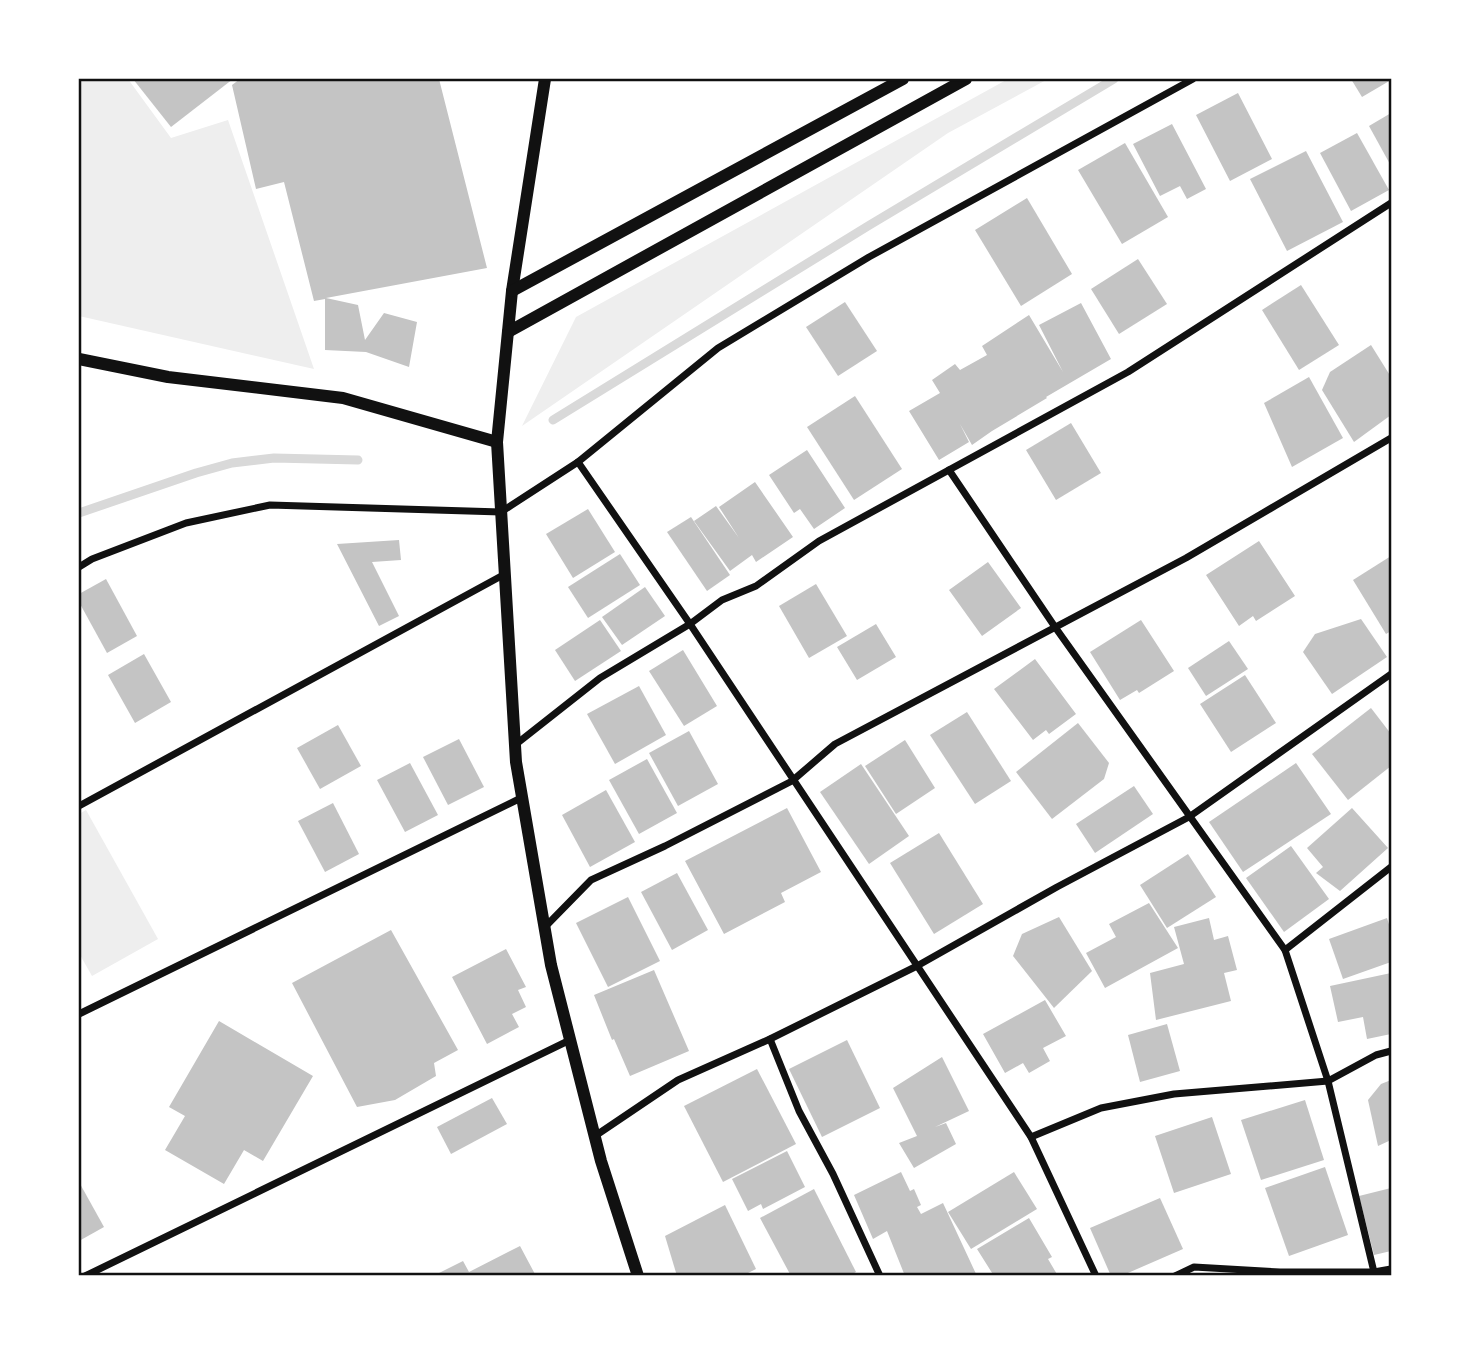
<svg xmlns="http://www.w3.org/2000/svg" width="1470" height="1355" font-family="'PT Sans',sans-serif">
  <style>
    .green { fill: #eee }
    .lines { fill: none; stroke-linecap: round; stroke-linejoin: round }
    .stream { stroke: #d9d9d9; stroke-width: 9 }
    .building { fill: #c4c4c4 }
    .minor { stroke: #111; stroke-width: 7 }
    .tertiary { stroke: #111; stroke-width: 12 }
    .neatline { fill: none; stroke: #111; stroke-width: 2.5 }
  </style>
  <rect width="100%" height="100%" fill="#fff"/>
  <g class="green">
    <polygon points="79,79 128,79 171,138 228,120 314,369 79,316"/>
    <polygon points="1008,79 1048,79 948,133 522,426 576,317"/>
    <polygon points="86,810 158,939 92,976 79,953 79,814"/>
  </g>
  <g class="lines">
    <g class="stream">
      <polyline points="553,420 868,226 1114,79"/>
      <polyline points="79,513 196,473 232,463 274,458 358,460"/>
    </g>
  </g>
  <g class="building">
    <polygon points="133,79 233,79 171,127"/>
    <polygon points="240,79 439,79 487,268 326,298 358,305 365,340 384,313 417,322 409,367 366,352 325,350 325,299 314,301 284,182 256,189 232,85"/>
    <polygon points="1351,79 1391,79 1391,80 1362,97"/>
    <polygon points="1238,93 1272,159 1230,181 1196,115"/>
    <polygon points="1391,113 1391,166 1369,126"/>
    <polygon points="1172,124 1206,189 1187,199 1180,186 1160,196 1133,144"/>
    <polygon points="1357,133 1389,190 1351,211 1320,153"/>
    <polygon points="1125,143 1168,217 1122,244 1078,170"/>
    <polygon points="1306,151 1343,222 1287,251 1250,179"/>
    <polygon points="1027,198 1072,274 1021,306 975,230"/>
    <polygon points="1138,259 1167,304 1119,334 1091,289"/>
    <polygon points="1301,285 1339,345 1299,370 1262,310"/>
    <polygon points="845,302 877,351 838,376 806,327"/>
    <polygon points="1081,303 1111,359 1046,397 1047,398 992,431 972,445 960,424 969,442 939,460 909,411 940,393 932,380 955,364 960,370 987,355 982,346 1029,315 1063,372 1039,325"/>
    <polygon points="1371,345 1391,377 1391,415 1354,442 1322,390 1330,372"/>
    <polygon points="1309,377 1343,438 1292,467 1264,403"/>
    <polygon points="855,396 902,469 854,500 807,427"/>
    <polygon points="1071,423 1101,473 1056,500 1026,450"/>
    <polygon points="807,450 845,508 814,529 800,509 794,513 769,475"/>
    <polygon points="755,482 793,537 756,562 752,555 730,571 694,521 716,506 739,538 719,507"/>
    <polygon points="588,509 615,552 573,578 546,534"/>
    <polygon points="691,517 730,575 707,591 667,532"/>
    <polygon points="399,540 401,560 372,562 399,616 379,626 337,544"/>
    <polygon points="1259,541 1295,596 1256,621 1253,616 1239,626 1206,575"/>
    <polygon points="620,554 640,585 588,618 568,587"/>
    <polygon points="1391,556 1391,631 1386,634 1353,580"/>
    <polygon points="988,562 1021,608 982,636 949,590"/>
    <polygon points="106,579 137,636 107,653 79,602 79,594"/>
    <polygon points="816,584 847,636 809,658 779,606"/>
    <polygon points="645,587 665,616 622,645 602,617"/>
    <polygon points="1361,619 1387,657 1332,694 1303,652 1315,634"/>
    <polygon points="600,620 621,651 575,681 555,650"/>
    <polygon points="1141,620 1174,671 1139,693 1137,690 1120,700 1090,652"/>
    <polygon points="876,624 896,657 857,680 837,647"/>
    <polygon points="1229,641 1248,669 1206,696 1188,668"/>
    <polygon points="683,650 717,706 684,726 649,671"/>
    <polygon points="144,654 171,702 135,723 108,675"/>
    <polygon points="1035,659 1076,714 1049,734 1046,730 1033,740 994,689"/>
    <polygon points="1245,675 1276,723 1231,752 1200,704"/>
    <polygon points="639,686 666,735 615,764 587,714"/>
    <polygon points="1371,708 1391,734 1391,766 1348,800 1312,754"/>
    <polygon points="967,712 1011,781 975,804 930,735"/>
    <polygon points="1078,723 1109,763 1104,779 1052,819 1016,772"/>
    <polygon points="338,725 361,766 320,789 297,748"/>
    <polygon points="689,731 718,784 678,806 649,753"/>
    <polygon points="459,739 484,787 448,805 423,757"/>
    <polygon points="905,740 935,788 896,814 865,766"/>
    <polygon points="647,759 677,813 639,834 609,780"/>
    <polygon points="410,763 438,815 405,832 377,780"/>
    <polygon points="1296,763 1331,814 1243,872 1209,822"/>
    <polygon points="861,764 909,836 869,864 820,792"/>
    <polygon points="1134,786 1153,814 1095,853 1076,824"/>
    <polygon points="606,790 635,842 590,867 562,815"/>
    <polygon points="333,803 359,854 325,872 298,821"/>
    <polygon points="787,808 821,872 781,893 785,902 724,934 685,861"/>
    <polygon points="1352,808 1388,848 1340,891 1316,873 1323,867 1307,848"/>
    <polygon points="939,833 983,904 934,934 890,863"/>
    <polygon points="1291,846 1329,899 1284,932 1246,878"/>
    <polygon points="1188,854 1216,897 1167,928 1140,885"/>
    <polygon points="677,873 708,930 672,950 641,892"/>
    <polygon points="628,897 660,961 608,987 576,923"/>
    <polygon points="1149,903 1178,948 1105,988 1086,953 1116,937 1109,924"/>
    <polygon points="1059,917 1092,971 1054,1008 1013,956 1022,934"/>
    <polygon points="1209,918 1214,940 1228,936 1237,970 1224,973 1231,1001 1156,1020 1150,973 1184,964 1174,927"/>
    <polygon points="1387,918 1391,931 1391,962 1343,979 1329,939"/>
    <polygon points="391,930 458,1050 434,1063 436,1076 395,1100 357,1107 292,983"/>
    <polygon points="506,949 526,987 518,990 526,1007 512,1014 519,1027 487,1044 452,977"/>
    <polygon points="654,970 689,1051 630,1076 614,1039 612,1040 594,995"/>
    <polygon points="1391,973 1391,1034 1367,1039 1363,1017 1338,1022 1330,986"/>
    <polygon points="1045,1000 1066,1036 1043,1048 1050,1061 1029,1073 1023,1063 1005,1073 983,1034"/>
    <polygon points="219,1021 313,1076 263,1161 244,1150 224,1184 165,1150 185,1116 169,1107"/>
    <polygon points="1167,1024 1180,1071 1140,1082 1128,1035"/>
    <polygon points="847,1040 880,1108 822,1137 789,1069"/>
    <polygon points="942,1057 969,1111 935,1127 946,1123 956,1144 914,1168 899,1143 917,1136 893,1088"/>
    <polygon points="757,1069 796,1144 723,1182 684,1106"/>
    <polygon points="1391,1080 1391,1140 1378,1146 1368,1100 1381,1084"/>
    <polygon points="492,1098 507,1124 451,1154 437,1127"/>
    <polygon points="1305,1100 1324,1160 1261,1180 1241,1120"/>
    <polygon points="1212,1117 1231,1174 1174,1193 1155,1136"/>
    <polygon points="787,1151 805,1187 763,1209 761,1204 748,1211 732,1179"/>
    <polygon points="1325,1167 1348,1235 1289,1256 1265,1188"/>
    <polygon points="901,1172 910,1191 914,1189 921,1205 917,1207 921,1214 943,1203 977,1276 905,1276 887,1231 873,1239 854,1195"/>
    <polygon points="1014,1172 1037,1209 971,1249 948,1212"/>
    <polygon points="79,1182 104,1227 79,1241"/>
    <polygon points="1391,1188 1391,1251 1374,1255 1359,1196"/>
    <polygon points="814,1189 856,1272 849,1276 791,1276 760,1218"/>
    <polygon points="1160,1198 1183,1249 1121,1276 1111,1276 1090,1228"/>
    <polygon points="725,1205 756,1269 742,1276 677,1276 665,1236"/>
    <polygon points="1029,1218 1052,1257 1048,1259 1058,1276 994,1276 977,1249"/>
    <polygon points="520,1246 536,1276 433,1276 463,1261 469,1272"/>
  </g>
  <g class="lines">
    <g class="minor">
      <polyline points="578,462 690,624 1031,1137 1096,1276"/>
      <polyline points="949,470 1055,627 1285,950 1328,1081 1374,1272 1381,1276"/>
      <polyline points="79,567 92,559 186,523 270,505 501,512 578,462 718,348 869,257 1193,79"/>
      <polyline points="515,745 600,678 690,624 722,600 756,586 819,541 1128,372 1391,203"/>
      <polyline points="79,806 505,574"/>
      <polyline points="545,927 591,880 665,846 792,781 835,744 1186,558 1391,438"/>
      <polyline points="1285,950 1391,867"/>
      <polyline points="79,1014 523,797"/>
      <polyline points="770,1039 799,1111 833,1174 880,1276"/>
      <polyline points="595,1136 678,1080 770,1039 917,966 1057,887 1189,817 1391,674"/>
      <polyline points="1031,1137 1101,1108 1174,1094 1328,1081 1376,1055 1391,1051"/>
      <polyline points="85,1276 570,1040"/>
      <polyline points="1175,1276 1194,1267 1280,1272 1374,1272 1391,1269"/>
    </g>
    <g class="tertiary">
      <polyline points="545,79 512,291 497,442 516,762 551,965 601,1161 638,1276"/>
      <polyline points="512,291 903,79"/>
      <polyline points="508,332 966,79"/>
      <polyline points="79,359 168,377 343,398 497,442"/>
    </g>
  </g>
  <rect width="1470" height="1355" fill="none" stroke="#ffffff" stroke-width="161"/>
  <rect x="80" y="80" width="1310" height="1194" class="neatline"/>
</svg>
